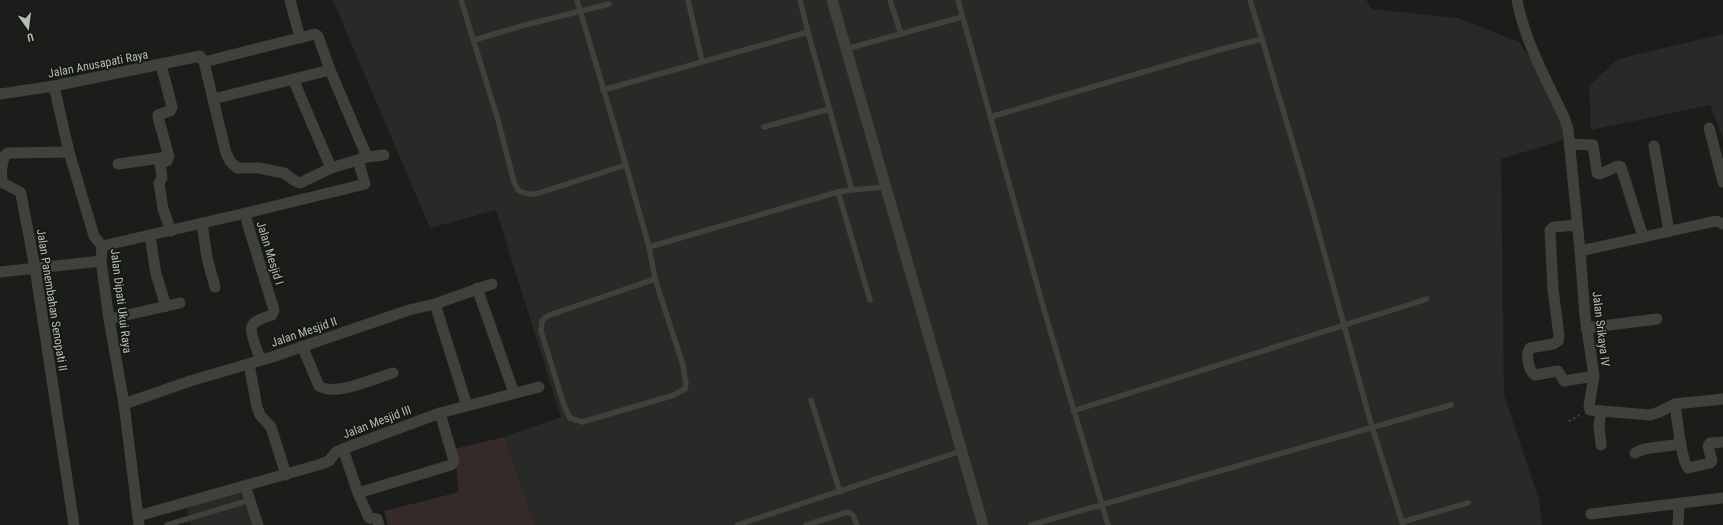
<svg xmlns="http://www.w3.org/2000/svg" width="1723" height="525" font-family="'Roboto Condensed',sans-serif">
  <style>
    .built { fill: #272a26 }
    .green { fill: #35292a }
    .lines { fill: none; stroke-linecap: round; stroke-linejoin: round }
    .path { stroke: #454941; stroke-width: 2; stroke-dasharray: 2 3; stroke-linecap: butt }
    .lane { stroke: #3e423b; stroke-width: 5.5 }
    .street { stroke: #3e423b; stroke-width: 11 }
    .labels { text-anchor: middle; stroke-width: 3.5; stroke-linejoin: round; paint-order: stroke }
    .street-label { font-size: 12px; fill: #b5bdac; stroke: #161815 }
  </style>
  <rect width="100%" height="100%" fill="#1b1d1a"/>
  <g class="built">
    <polygon points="333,0 1366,0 1372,9 1458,18 1519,42 1560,104 1566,139 1501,159 1504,395 1539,500 1542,525 536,525 504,437 561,417 496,210 430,228"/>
    <polygon points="1723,34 1723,138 1710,105 1591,130 1589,86 1618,59"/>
    <polygon points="240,492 252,525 191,525 186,504"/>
  </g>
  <polygon class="green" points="504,437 536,525 388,525 384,511 459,492 454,449"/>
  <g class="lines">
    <polyline class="path" points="1569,421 1580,415"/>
    <g class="lane">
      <polyline points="461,0 498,120 514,182 519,191 528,194 536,194 626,165 577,0"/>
      <polyline points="688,0 702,61"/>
      <polyline points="800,0 808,32"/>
      <polyline points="890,0 901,34"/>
      <polyline points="958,0 1045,313 1108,525"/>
      <polyline points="1250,0 1262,39"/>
      <polyline points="474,40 525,25 609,4"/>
      <polyline points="846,49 962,17"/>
      <polyline points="603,90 808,32 852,190 838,192 649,247"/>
      <polyline points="990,117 1222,49 1262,39 1312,208 1370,420 1403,525"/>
      <polyline points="764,127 829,109"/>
      <polyline points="626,165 649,247 655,279 683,365 686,384 685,389 671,396 582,422 570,418 564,405 541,331 542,321 547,316 655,279"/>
      <polyline points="852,190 885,187"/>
      <polyline points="838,192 870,300"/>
      <polyline points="811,400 840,492"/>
      <polyline points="1073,411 1427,299"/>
      <polyline points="1402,522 1468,503"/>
      <polyline points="167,525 250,500"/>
      <polyline points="737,525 961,451"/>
      <polyline points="806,525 848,512 853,515 857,525"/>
      <polyline points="1031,525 1451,405"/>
    </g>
    <g class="street">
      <polyline points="290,0 300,38"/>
      <polyline points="832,0 983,525"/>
      <path d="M1517 0C1525 42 1546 79 1564 117L1568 129 1580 251 1716 221 1723 224"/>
      <polyline points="204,62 315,34 318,36 330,70 367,157"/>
      <polyline points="161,65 172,107 170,111 158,115 158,117 169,157 167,161 160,163 162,178 159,183 163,209 171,231"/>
      <polyline points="54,86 69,152 94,236 102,246 101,261 109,319 124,404 139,525"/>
      <polyline points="0,94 54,86 200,56 204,62 226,153 230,161 237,168 259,168 284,173 295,181 300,183 331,168 293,79"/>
      <polyline points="213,99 330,70"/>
      <polyline points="1709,128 1723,182"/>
      <polyline points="1570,144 1593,145 1597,173 1600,174 1618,166 1621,167 1643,237"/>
      <polyline points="1654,146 1669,231"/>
      <path d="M69 152 8 153 5 155C2 162 0 176 3 183L20 192 21 194 35 268 74 525"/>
      <polyline points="118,164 168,157"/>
      <polyline points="331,168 367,157 384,155"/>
      <path d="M246 213 247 222 274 310 272 315C266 317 255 320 252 326 249 332 258 353 261 360"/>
      <polyline points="202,223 207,258 215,287"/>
      <path d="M1577 225 1554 227 1550 230 1553 289 1559 336 1558 341 1553 344 1530 348C1525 354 1529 372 1535 375L1558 371 1564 381 1594 376"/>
      <polyline points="150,236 156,274 166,306"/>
      <polyline points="102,246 246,213 365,184 358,160"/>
      <polyline points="1580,251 1585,316 1594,376 1589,406 1590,410 1650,415 1659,412 1675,404 1723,399"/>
      <polyline points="0,272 101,261"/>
      <polyline points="477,288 514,393"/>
      <polyline points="435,304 467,406"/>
      <polyline points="109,319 180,303"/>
      <polyline points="1586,328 1657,319"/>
      <path d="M302 346 319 386C336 397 374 378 393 373"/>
      <polyline points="249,364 257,407 260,415 271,427 286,475"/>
      <polyline points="124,404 190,381 272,357 409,310 435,304 492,284"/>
      <path d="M1675 404C1677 417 1681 460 1688 468L1710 463 1712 461 1708 446 1710 443 1723 442"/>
      <polyline points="1601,411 1599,426 1601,445"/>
      <polyline points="343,449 358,493 451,465 454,461 440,413"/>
      <polyline points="1635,453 1644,449 1681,444"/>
      <polyline points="245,486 258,525"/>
      <polyline points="358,493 369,518 377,519 379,525"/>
      <polyline points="1591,514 1723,498"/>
      <polyline points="138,516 318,465 329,461 336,452 343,449 440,413 539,387"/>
      <polyline points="1678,525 1679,504"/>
    </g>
  </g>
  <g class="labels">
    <g class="street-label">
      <text transform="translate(98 64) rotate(-11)" y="4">Jalan Anusapati Raya</text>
      <text transform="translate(270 253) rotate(73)" y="4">Jalan Mesjid I</text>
      <text transform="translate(52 300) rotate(81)" y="4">Jalan Panembahan Senopati II</text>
      <text transform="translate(121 301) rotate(83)" y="4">Jalan Dipati Ukui Raya</text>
      <text transform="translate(1601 329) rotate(83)" y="4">Jalan Srikaya IV</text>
      <text transform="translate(304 332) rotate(-19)" y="4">Jalan Mesjid II</text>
      <text transform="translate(377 422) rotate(-21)" y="4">Jalan Mesjid III</text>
    </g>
  </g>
  <g transform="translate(28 28) rotate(166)" stroke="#161815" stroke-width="3" paint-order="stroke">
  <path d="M0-3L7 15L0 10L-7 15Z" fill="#b5bdac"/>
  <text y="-6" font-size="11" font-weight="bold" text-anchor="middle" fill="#b5bdac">U</text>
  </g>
</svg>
